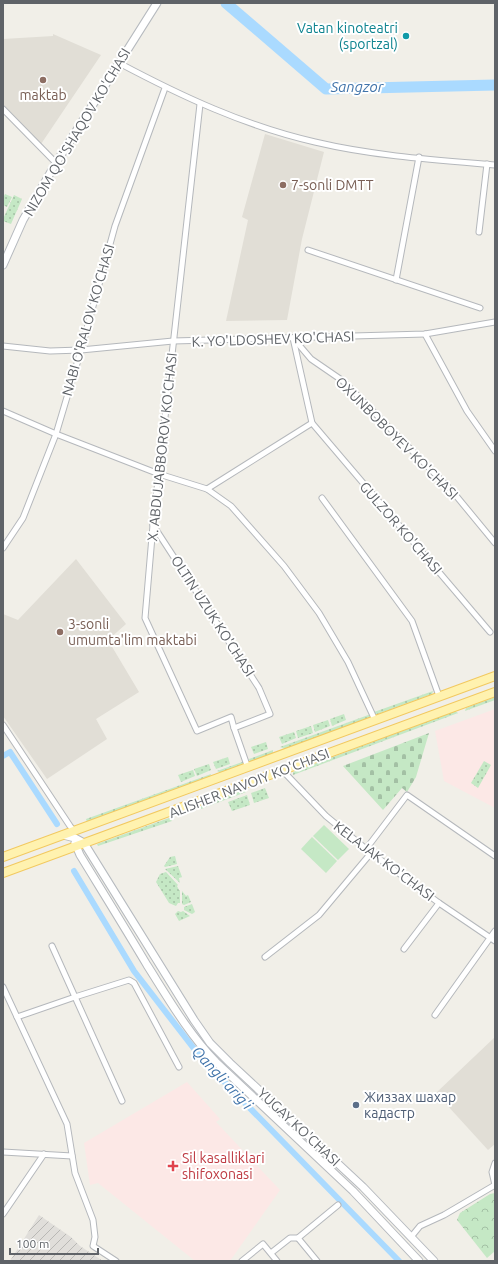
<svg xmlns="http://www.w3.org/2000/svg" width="498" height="1264" font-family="Ubuntu,sans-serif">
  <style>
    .industrial { fill: url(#industrial-furrows) }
    .education { fill: #e1ded6 }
    .medical { fill: #fce8e6 }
    .grass { fill: url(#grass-dots) }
    .cemetery { fill: url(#cemetery-stones) }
    .park { fill: url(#park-crowns) }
    .garden { fill: #c5e8c5 }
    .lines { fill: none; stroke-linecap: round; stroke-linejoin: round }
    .canal { stroke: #aadaff; stroke-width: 6 }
    .river { stroke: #aadaff; stroke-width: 11 }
    .street-casing { stroke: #b5b8bc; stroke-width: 7 }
    .secondary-casing { stroke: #b6babf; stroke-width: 9 }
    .primary-casing { stroke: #f2c960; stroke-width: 10 }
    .street { stroke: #fff; stroke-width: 5 }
    .secondary { stroke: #fff; stroke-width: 7 }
    .primary { stroke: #fff2af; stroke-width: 8 }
    .culture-dot { fill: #0f9aa8; stroke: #fff; stroke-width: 1.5 }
    .education-dot { fill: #8d6e63; stroke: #fff; stroke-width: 1.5 }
    .service-dot { fill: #5c6f8a; stroke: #fff; stroke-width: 1.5 }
    .health-dot { fill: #e0444e; stroke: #fff; stroke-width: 1.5 }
    .labels { text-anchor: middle; stroke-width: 4; stroke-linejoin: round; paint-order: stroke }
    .culture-label { font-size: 14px; fill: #0d838f; stroke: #fff; text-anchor: end }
    .education-label { font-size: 14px; fill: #785e54; stroke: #fff; text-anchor: start }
    .street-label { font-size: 14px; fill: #5f6368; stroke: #fff }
    .service-label { font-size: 14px; fill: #4e5e75; stroke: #fff; text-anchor: start }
    .health-label { font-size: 14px; fill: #be3a42; stroke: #fff; text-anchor: start }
    .water-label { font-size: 15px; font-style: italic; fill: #4174aa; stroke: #fff }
  </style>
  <defs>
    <pattern id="industrial-furrows" width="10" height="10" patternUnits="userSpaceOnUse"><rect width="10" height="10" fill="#e0deda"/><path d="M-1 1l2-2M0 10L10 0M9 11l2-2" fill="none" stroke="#b9b8b5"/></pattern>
    <pattern id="grass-dots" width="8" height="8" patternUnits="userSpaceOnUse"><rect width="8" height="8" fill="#c5e8c5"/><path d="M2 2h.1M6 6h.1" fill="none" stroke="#a3c0a4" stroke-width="1.8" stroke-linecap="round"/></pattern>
    <pattern id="cemetery-stones" width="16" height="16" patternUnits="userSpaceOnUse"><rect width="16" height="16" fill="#c5e8c5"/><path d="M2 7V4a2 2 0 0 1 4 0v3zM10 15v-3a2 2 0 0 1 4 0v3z" fill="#a3c0a4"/></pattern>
    <pattern id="park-crowns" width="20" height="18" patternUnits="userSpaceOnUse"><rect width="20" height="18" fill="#c5e8c5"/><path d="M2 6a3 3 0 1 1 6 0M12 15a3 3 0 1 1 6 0" fill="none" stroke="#a3c0a4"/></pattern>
  </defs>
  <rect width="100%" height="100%" fill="#f1efe8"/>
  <polygon class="industrial" points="39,1215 71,1237 80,1246 103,1261 10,1261"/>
  <g class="education">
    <polygon points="53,34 101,55 41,144 3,106 3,39 53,36"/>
    <polygon points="265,134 324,152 302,239 287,320 226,321 248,220 242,217"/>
    <polygon points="76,559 126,624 108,640 139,692 96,719 107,739 47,779 3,716 3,614 18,620"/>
    <polygon points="495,1037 495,1144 488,1150 436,1093"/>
  </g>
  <g class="medical">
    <polygon points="495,709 495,808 444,781 435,731"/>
    <polygon points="187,1082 220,1119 216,1122 280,1190 230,1261 195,1261 98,1183 90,1185 84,1143"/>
  </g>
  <g class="grass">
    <polygon points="5,194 12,197 7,207 3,205 3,198"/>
    <polygon points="14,195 22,199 11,224 3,221 3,219"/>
    <polygon points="433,691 432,694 375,715 374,712"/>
    <polygon points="495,697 495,700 465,711 466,708"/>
    <polygon points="455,711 458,713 293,775 293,772"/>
    <polygon points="344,714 346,720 332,726 330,719"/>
    <polygon points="371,714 372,717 285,749 280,747"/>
    <polygon points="328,720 330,726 315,732 313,725"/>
    <polygon points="311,726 313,733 298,738 296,731"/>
    <polygon points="294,732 296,738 282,744 279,737"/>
    <polygon points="266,742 268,749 254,754 251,747"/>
    <polygon points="273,750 273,753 250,762 249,759"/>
    <polygon points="228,757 230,764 216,769 213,762"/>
    <polygon points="245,761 244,764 221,773 217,771"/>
    <polygon points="484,761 491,765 478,788 471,783"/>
    <polygon points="209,764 211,770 197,776 194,769"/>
    <polygon points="193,770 195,776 181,782 178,775"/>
    <polygon points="211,774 210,778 87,822 86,819"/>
    <polygon points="265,788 269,798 254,803 251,793"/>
    <polygon points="244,790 246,792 201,809 201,806"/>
    <polygon points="247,795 250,805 232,811 228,802"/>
    <polygon points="169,818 171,818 172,821 98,846 97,844"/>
    <polygon points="175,856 177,864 165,867 164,866 170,857"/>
    <polygon points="178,866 182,877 179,878 180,883 165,869"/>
    <polygon points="166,872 178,885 177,886 179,890 180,890 180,903 178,903 176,906 169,903 156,882 160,874"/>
    <polygon points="182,891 186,896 188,895 191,902 184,905 182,904"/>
    <polygon points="192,904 195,912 192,914 184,910 184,907"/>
    <polygon points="178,911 181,912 183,911 190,916 179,921 175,914"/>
  </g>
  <polygon class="cemetery" points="429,733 416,777 407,792 402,788 383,810 343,766"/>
  <polygon class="park" points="495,1193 495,1251 487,1258 457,1220 460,1213 490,1194"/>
  <g class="garden">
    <polygon points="324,825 349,849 338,860 313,836"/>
    <polygon points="312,837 337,861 326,873 301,849"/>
  </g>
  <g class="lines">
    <g class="canal">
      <polyline points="3,756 10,752 57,824"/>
      <polyline points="74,871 134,971 202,1059 399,1261"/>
    </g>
    <polyline class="river" points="226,3 326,89 495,85"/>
    <g class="street-casing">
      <g id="street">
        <path d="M119 63C181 96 245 126 315 142 374 156 435 160 495 165"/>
        <polyline points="200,104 153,525 145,618 197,731 231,717 234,728"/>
        <polyline points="3,109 56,163"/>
        <polyline points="479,232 487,164"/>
        <polyline points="308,250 480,308"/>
        <polyline points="396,280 419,157"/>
        <polyline points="425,334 467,411 495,451"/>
        <polyline points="293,338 312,423 490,632"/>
        <polyline points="294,339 311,359 343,381 453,492 495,543"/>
        <polyline points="3,346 50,351 81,350 173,341 425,334 495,322"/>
        <polyline points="3,411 56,434 159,474 207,489 231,506 284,566 319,613 348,662 375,720"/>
        <polyline points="207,489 312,423"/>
        <polyline points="322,498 412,621 439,696"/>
        <polyline points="153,525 259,688 270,714 234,728 248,768"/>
        <polyline points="3,548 23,518 56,434 81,350 115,226 165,88"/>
        <polyline points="3,725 70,826 74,831"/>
        <polyline points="282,770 326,816 366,849 439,903 495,941"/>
        <polyline points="366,849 407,795 495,856"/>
        <polyline points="52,946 122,1101"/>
        <polyline points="404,949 439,903"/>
        <polyline points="265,957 319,915 371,853"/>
        <polyline points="3,987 67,1124 75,1173 93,1220 95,1237 93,1246 116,1261"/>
        <polyline points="435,1015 495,931"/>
        <polyline points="17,1017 75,997 129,980 134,983 179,1067"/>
        <polyline points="3,1152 72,1156"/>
        <polyline points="495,1163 492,1172 495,1185"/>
        <polyline points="3,1214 44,1154"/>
        <polyline points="411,1237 420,1226 444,1215 495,1185"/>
        <polyline points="298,1238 317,1261"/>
        <polyline points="271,1253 290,1238 298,1238 338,1205"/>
        <polyline points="242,1261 263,1244 277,1261"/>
      </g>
    </g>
    <g class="secondary-casing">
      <g id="secondary">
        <polyline points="3,265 23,220 56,163 157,3"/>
        <polyline points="63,835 75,838 84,843 194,1020 210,1043 230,1063 363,1187 434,1261"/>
        <path d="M75 843 80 855C102 891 125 928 147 965 168 998 188 1033 216 1062L353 1191 419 1261"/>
      </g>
    </g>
    <g class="primary-casing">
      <g id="primary">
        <polyline points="3,857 495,676"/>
        <polyline points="3,873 495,692"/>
      </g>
    </g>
    <use href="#street" class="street"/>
    <use href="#secondary" class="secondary"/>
    <use href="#primary" class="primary"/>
  </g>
  <circle class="culture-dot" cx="406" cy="36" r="4"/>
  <g class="education-dot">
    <circle cx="43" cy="80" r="4"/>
    <circle cx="283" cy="185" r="4"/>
    <circle cx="60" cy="632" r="4"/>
  </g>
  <circle class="service-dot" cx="356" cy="1105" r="4"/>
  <path class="health-dot" d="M171 1160h4v4h4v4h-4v4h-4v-4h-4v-4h4z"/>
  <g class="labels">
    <g class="culture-label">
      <text x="398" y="33">Vatan kinoteatri<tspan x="398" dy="16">(sportzal)</tspan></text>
    </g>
    <g class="education-label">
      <text x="43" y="100" text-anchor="middle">maktab</text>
      <text x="291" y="190">7-sonli DMTT</text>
      <text x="68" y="629">3-sonli<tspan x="68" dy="16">umumta'lim maktabi</tspan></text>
    </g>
    <g class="street-label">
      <text transform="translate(77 132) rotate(-59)" y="5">NIZOM QO'SHAQOV KO'CHASI</text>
      <text transform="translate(88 320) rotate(-74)" y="5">NABI O'RALOV KO'CHASI</text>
      <text transform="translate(273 339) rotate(-2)" y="5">K. YO'LDOSHEV KO'CHASI</text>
      <text transform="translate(397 438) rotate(45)" y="5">OXUNBOBOYEV KO'CHASI</text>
      <text transform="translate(162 447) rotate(-84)" y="5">X. ABDUJABBOROV KO'CHASI</text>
      <text transform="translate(401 528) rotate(49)" y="5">GULZOR KO'CHASI</text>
      <text transform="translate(213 616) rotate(57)" y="5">OLTIN UZUK KO'CHASI</text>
      <text transform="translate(249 783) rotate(-21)" y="5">ALISHER NAVOIY KO'CHASI</text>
      <text transform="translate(384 861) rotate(37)" y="5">KELAJAK KO'CHASI</text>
      <text transform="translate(299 1127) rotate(43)" y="5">YUGAY KO'CHASI</text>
    </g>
    <g class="service-label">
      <text x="364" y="1102">Жиззах шахар<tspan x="364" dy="16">кадастр</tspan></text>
    </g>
    <g class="health-label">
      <text x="182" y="1163">Sil kasalliklari<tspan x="182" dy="16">shifoxonasi</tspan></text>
    </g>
    <g class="water-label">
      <text x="357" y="92">Sangzor</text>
      <text transform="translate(222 1078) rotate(47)" y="5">Qangli arig'i</text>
    </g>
  </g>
  <rect width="498" height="1264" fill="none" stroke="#5f6368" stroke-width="8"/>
  <path d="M10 1248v6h88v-6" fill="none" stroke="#5f6368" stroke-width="2"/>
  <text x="16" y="1248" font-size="12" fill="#5f6368" stroke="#ffffff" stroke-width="3" paint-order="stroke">100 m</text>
</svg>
